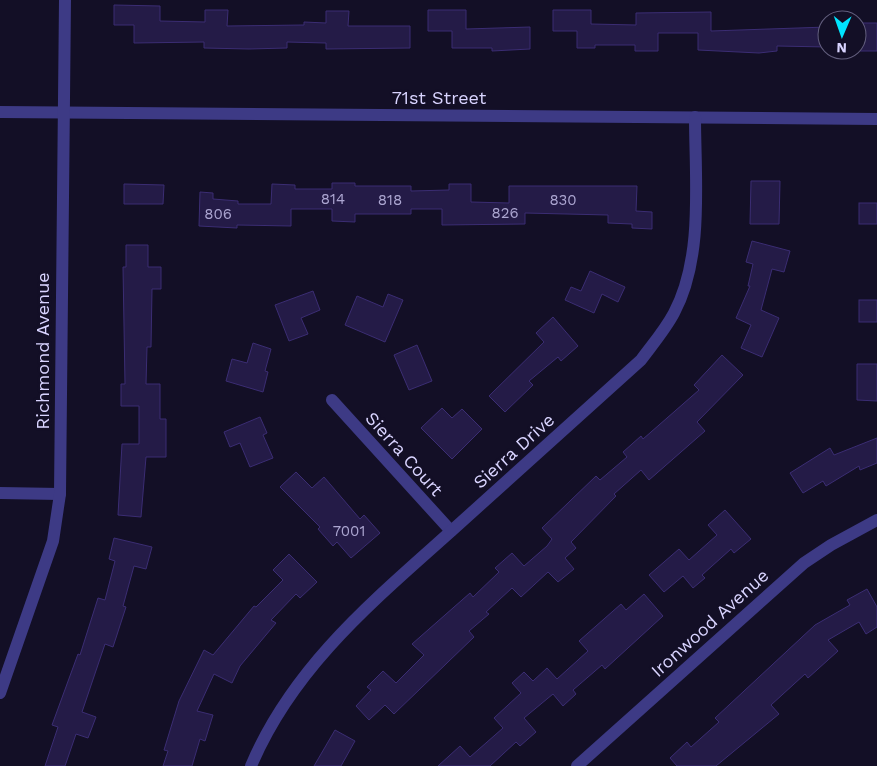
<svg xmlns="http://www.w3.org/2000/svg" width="877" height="766" font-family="'Work Sans',sans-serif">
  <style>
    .building { fill: #241b47; stroke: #3b2d73 }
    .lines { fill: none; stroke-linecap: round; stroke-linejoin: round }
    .minor { stroke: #3d3a85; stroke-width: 12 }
    .labels { text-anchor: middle; stroke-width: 5; stroke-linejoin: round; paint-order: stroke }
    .number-label { font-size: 15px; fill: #aca6d1 }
    .street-label { font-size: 18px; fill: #d9d4ff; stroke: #130f26 }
  </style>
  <rect width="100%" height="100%" fill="#130f26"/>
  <g class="building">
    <polygon points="114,5 160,6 160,21 205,22 205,10 228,10 227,26 304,25 304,22 326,23 326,11 349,11 348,26 410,26 410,48 326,49 326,43 287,42 287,48 249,49 204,48 204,42 134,43 134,25 114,25"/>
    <polygon points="428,10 466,10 466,29 530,27 530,49 492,51 492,48 452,48 452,31 428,31"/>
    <polygon points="553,10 591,10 591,24 636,25 636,13 711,12 711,31 827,27 827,47 777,46 777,51 759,53 698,50 698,33 658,33 658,51 635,51 635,45 595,45 595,48 577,48 577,31 553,31"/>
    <rect x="858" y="23" width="19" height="28"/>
    <polygon points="751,181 780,181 779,224 750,224"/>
    <polygon points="332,183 355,183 355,186 411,186 411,191 449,190 449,184 471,184 471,202 509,203 509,186 637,186 636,211 652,212 652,229 632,228 632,224 608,223 608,215 525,213 525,224 442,225 442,209 411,209 411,214 355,214 355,222 332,221 332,209 291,209 291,226 237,225 237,228 199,226 200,192 213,193 213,199 238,201 238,204 271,204 272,184 295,185 295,189 332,189"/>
    <polygon points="124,184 164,185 163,204 124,204"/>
    <rect x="859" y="203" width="18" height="21"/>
    <polygon points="752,241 790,251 784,272 772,269 761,310 779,318 762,357 741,348 751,325 736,318 750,286 748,286 753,264 746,262"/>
    <polygon points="126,245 148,245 148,267 161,267 161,289 152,289 151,347 147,347 146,384 160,384 160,419 166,419 166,457 146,457 141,517 118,515 122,444 139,444 139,406 121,406 121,384 125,384 123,267 126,267"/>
    <polygon points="590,271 625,287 618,302 602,294 594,313 565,300 571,287 581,291"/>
    <polygon points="313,291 320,310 301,318 308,334 289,341 275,305"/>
    <polygon points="388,294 403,300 385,342 345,325 357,296 383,307"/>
    <rect x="859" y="300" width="18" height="22"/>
    <polygon points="553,317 578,346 561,361 558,357 529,381 533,385 505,412 489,396 544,342 536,333"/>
    <polygon points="253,343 271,349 265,371 268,372 263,392 226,381 232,359 247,363"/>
    <polygon points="417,345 432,381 409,390 394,355"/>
    <polygon points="722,355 743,375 697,422 705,431 649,480 641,470 614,494 616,496 571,542 576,548 565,558 574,569 558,582 548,572 521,597 512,588 486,612 489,614 469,631 474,637 394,714 385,705 369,720 356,706 371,690 367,687 383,671 396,683 424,655 412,644 470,593 473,597 499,572 495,568 512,553 524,566 547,546 552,539 542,528 596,476 600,480 627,457 623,452 641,436 643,439 699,390 694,385"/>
    <polygon points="857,364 877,364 877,401 857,400"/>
    <polygon points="442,408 452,418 462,409 482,429 452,459 421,428"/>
    <polygon points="260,417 267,433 263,435 273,458 250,467 240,443 230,447 224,432"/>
    <polygon points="877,438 877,463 860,470 859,466 826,486 823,481 803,493 790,473 830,448 834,455"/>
    <polygon points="296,472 312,488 324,477 360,519 364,515 380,533 351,558 337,542 333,546 318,529 320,527 280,487"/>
    <polygon points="725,510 751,539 734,553 731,549 702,575 705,578 693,588 683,576 664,592 649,575 679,549 689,560 717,535 708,525"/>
    <polygon points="114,538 152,547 146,569 134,566 123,606 126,607 113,647 105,644 82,712 96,717 88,738 76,734 65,766 45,766 58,727 52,725 78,654 80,655 98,598 105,600 115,561 109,559"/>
    <polygon points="289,554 317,582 300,598 296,594 271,620 276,623 240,666 232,683 214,674 197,711 213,715 205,741 200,739 192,766 163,766 168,751 164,750 179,701 204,650 213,655 254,606 256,607 283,580 273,570"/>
    <polygon points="867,589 877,607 877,627 866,634 859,622 828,640 838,651 808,678 805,674 771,705 779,714 716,766 677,766 670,758 687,742 691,747 719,722 715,718 815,625 850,605 847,600"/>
    <polygon points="644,594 663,616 605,669 602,665 573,690 576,694 563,706 553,694 524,718 536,732 520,746 516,742 490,766 438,766 460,746 470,757 503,728 494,718 521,693 512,683 524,672 533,681 547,668 557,679 588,651 579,641 621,604 626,610"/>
    <polygon points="335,730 355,741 341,766 314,766"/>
  </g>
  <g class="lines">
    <g class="minor">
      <polyline points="0,112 877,119"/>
      <polyline points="332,400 451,531"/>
      <polyline points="0,493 60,494"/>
      <polyline points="0,693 53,541 60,494 65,0"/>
      <path d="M251 766C294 664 378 597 458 525 519 470 580 415 641 360 652 345 665 330 674 313 704 257 695 179 695 117"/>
      <polyline points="577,766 804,563 831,545 877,520"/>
    </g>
  </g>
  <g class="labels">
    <g class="number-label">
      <text x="333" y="204">814</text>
      <text x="390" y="205">818</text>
      <text x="563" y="205">830</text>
      <text x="505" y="218">826</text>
      <text x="218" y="219">806</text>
      <text x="349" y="536">7001</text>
    </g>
    <g class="street-label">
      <text x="439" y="104">71st Street</text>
      <text transform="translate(43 351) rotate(-90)" y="6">Richmond Avenue</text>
      <text transform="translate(514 451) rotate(-42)" y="6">Sierra Drive</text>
      <text transform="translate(404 454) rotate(48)" y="6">Sierra Court</text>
      <text transform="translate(710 623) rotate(-42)" y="6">Ironwood Avenue</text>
    </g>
  </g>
  <g transform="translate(842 35) rotate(182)"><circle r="24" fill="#130f26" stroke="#625e7d"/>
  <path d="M0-4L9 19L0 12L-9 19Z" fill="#00e5ff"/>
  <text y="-8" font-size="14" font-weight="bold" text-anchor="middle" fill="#d9d4ff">N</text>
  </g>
</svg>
